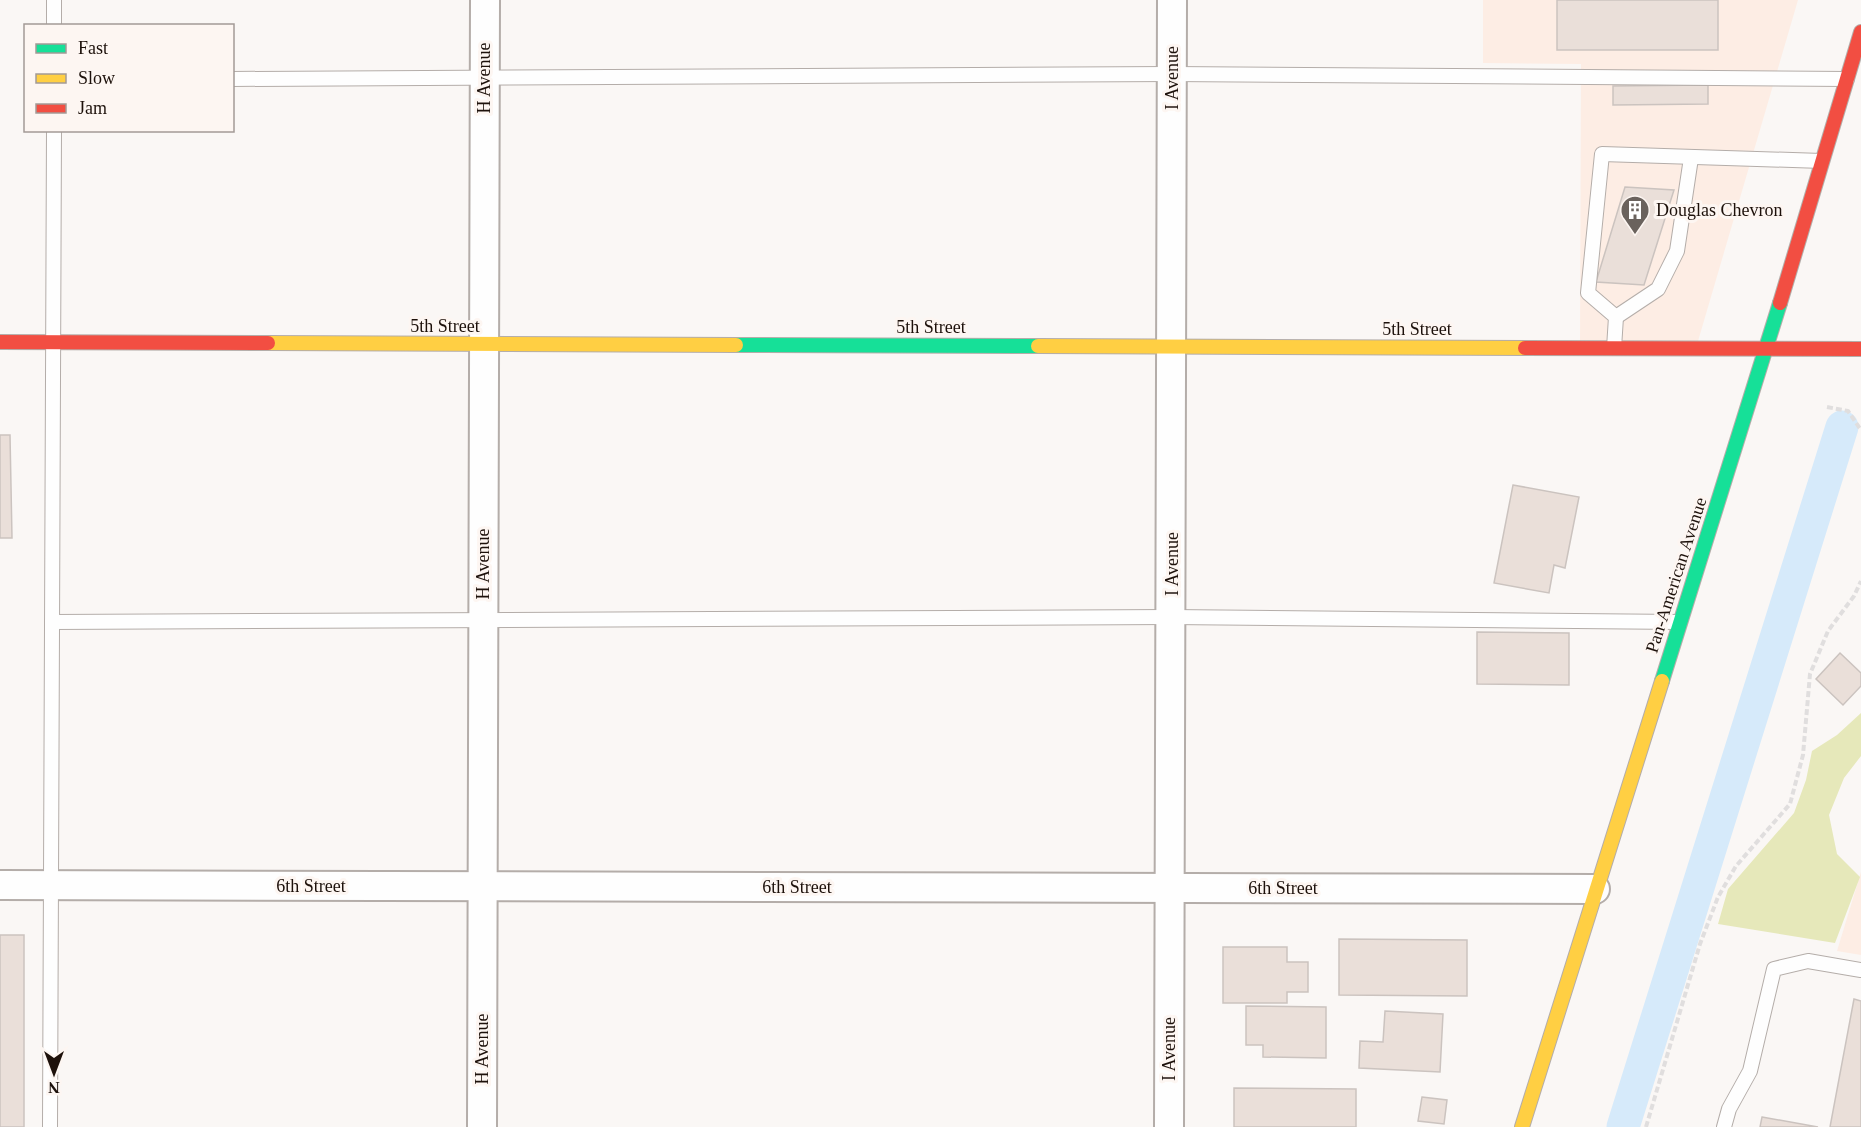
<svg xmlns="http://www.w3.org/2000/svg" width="1861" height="1127" font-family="'Times New Roman',serif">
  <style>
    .built { fill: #fdede4 }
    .green { fill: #e6e8ba }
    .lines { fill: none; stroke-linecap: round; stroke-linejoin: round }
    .canal { stroke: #d6eafa; stroke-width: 33 }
    .building { fill: #eadfd9; stroke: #cbc3bf; stroke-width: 1.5 }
    .lane-casing { stroke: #b4ada9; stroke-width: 16 }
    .street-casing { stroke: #b4ada9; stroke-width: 32 }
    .fast-casing { stroke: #b4ada9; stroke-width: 16 }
    .slow-casing { stroke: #b4ada9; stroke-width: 16 }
    .jam-casing { stroke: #b4ada9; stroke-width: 16 }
    .path { stroke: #e0dede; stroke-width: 4; stroke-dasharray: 6 3; stroke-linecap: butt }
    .lane { stroke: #fefefe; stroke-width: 14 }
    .street { stroke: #fefefe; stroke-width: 28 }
    .fast { stroke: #16e098; stroke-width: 14 }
    .slow { stroke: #ffcf43; stroke-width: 14 }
    .jam { stroke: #f24e42; stroke-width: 14 }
    .labels { text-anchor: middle; stroke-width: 6; stroke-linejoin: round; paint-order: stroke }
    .street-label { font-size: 18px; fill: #1d110b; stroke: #fdf6f2 }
    .poi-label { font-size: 18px; fill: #1d110b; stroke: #fdf6f2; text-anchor: start }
  </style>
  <rect width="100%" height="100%" fill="#faf7f5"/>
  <g class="built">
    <polygon points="1483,0 1798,0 1696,348 1580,348 1581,64 1483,63"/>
    <polygon points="1861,872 1861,955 1837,951"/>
  </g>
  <polygon class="green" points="1861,713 1861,756 1844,778 1829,815 1837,854 1860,877 1835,943 1718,924 1728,889 1794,813 1806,780 1812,751 1837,735"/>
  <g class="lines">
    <polyline class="canal" points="1623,1127 1842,427"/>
  </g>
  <g class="building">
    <rect x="1557" y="0" width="161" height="50"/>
    <polygon points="1708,85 1708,104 1613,105 1613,86"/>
    <polygon points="1625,187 1674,190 1644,285 1596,282"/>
    <polygon points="0,435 10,435 12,538 0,538"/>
    <polygon points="1513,485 1579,497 1565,568 1554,565 1549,593 1494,583"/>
    <polygon points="1477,632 1569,633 1569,685 1477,684"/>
    <polygon points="1840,653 1861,673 1861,686 1843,705 1816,679"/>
    <rect x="0" y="935" width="24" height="192"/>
    <polygon points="1339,939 1467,940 1467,996 1339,995"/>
    <polygon points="1223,947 1287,947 1287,962 1308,962 1308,992 1287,992 1287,1003 1223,1003"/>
    <polygon points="1854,999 1861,1001 1861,1127 1830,1127"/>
    <polygon points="1246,1006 1326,1007 1326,1058 1263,1057 1263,1045 1246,1045"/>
    <polygon points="1385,1011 1443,1014 1440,1072 1359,1068 1360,1041 1383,1042"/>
    <polygon points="1234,1088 1356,1089 1356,1127 1234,1127"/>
    <polygon points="1422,1097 1447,1100 1444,1124 1418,1121"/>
    <polygon points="1762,1117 1818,1127 1760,1127"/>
  </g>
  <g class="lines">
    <g class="lane-casing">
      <g id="lane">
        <polyline points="54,0 54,26"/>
        <polyline points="232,79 1172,74 1847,79"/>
        <polyline points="1616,317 1658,289 1677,251 1691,158"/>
        <polyline points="1614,348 1616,317 1588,293 1602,154 1822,161"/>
        <polyline points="52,622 1171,617 1680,622"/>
        <polyline points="50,1127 54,130"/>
        <polyline points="1724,1127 1729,1109 1750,1071 1774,969 1808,961 1861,970"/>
      </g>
    </g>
    <g class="street-casing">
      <g id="street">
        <polyline points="0,885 1595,889"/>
        <polyline points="482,1127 485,0"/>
        <polyline points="1169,1127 1172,0"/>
      </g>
    </g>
    <g class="fast-casing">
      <g id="fast">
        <polyline points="736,345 1038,346"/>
        <polyline points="1662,681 1780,303"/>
      </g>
    </g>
    <g class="slow-casing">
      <g id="slow">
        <polyline points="268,343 736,345"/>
        <polyline points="1038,346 1525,348"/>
        <polyline points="1522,1127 1662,681"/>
      </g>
    </g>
    <g class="jam-casing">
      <g id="jam">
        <polyline points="1780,303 1861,32"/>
        <polyline points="0,342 268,343"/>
        <polyline points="1525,348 1861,349"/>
      </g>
    </g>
    <g class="path">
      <polyline points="1827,407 1848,411 1861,430"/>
      <polyline points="1646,1127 1700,944 1718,897 1736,866 1790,804 1803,755 1810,674 1828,631 1854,596 1861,581"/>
    </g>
    <use href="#lane" class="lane"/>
    <use href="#street" class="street"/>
    <use href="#fast" class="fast"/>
    <use href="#slow" class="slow"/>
    <use href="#jam" class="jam"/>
  </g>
  <defs>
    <g id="building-pin" transform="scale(1.5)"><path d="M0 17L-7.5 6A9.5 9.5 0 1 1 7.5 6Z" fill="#6a625d" stroke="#fdf6f2"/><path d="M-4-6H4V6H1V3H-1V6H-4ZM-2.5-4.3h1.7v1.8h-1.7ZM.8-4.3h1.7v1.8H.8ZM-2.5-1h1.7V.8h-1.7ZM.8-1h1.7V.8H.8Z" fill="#fff"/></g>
  </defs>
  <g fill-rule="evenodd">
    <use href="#building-pin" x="1635" y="210"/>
  </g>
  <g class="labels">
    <g class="street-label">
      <text transform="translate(484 78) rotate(-90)" y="6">H Avenue</text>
      <text transform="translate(1172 78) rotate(-90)" y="6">I Avenue</text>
      <text x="445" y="332">5th Street</text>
      <text x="931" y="333">5th Street</text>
      <text x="1417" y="335">5th Street</text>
      <text transform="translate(483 564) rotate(-90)" y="6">H Avenue</text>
      <text transform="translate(1172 564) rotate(-90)" y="6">I Avenue</text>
      <text transform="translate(1676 575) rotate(-72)" y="6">Pan-American Avenue</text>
      <text x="311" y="892">6th Street</text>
      <text x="797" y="893">6th Street</text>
      <text x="1283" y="894">6th Street</text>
      <text transform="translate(482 1049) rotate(-90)" y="6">H Avenue</text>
      <text transform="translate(1169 1049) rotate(-90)" y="6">I Avenue</text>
    </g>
    <g class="poi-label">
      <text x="1656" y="216">Douglas Chevron</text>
    </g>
  </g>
  <rect x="24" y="24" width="210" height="108" fill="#fdf6f2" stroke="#a39a96" stroke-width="1.5"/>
  <rect x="36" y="44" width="30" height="9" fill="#16e098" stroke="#a39a96" stroke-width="1.5"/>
  <text x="78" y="54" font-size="18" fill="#1d110b">Fast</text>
  <rect x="36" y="74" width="30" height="9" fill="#ffcf43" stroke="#a39a96" stroke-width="1.5"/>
  <text x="78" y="84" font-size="18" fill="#1d110b">Slow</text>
  <rect x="36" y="104" width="30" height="9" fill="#f24e42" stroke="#a39a96" stroke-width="1.5"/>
  <text x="78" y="114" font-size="18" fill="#1d110b">Jam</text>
  <g transform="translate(54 1073) rotate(180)" stroke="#fdf6f2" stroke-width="4.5" paint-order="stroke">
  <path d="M0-4.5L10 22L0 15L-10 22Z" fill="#1d110b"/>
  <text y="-9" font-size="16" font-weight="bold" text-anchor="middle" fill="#1d110b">N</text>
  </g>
</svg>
